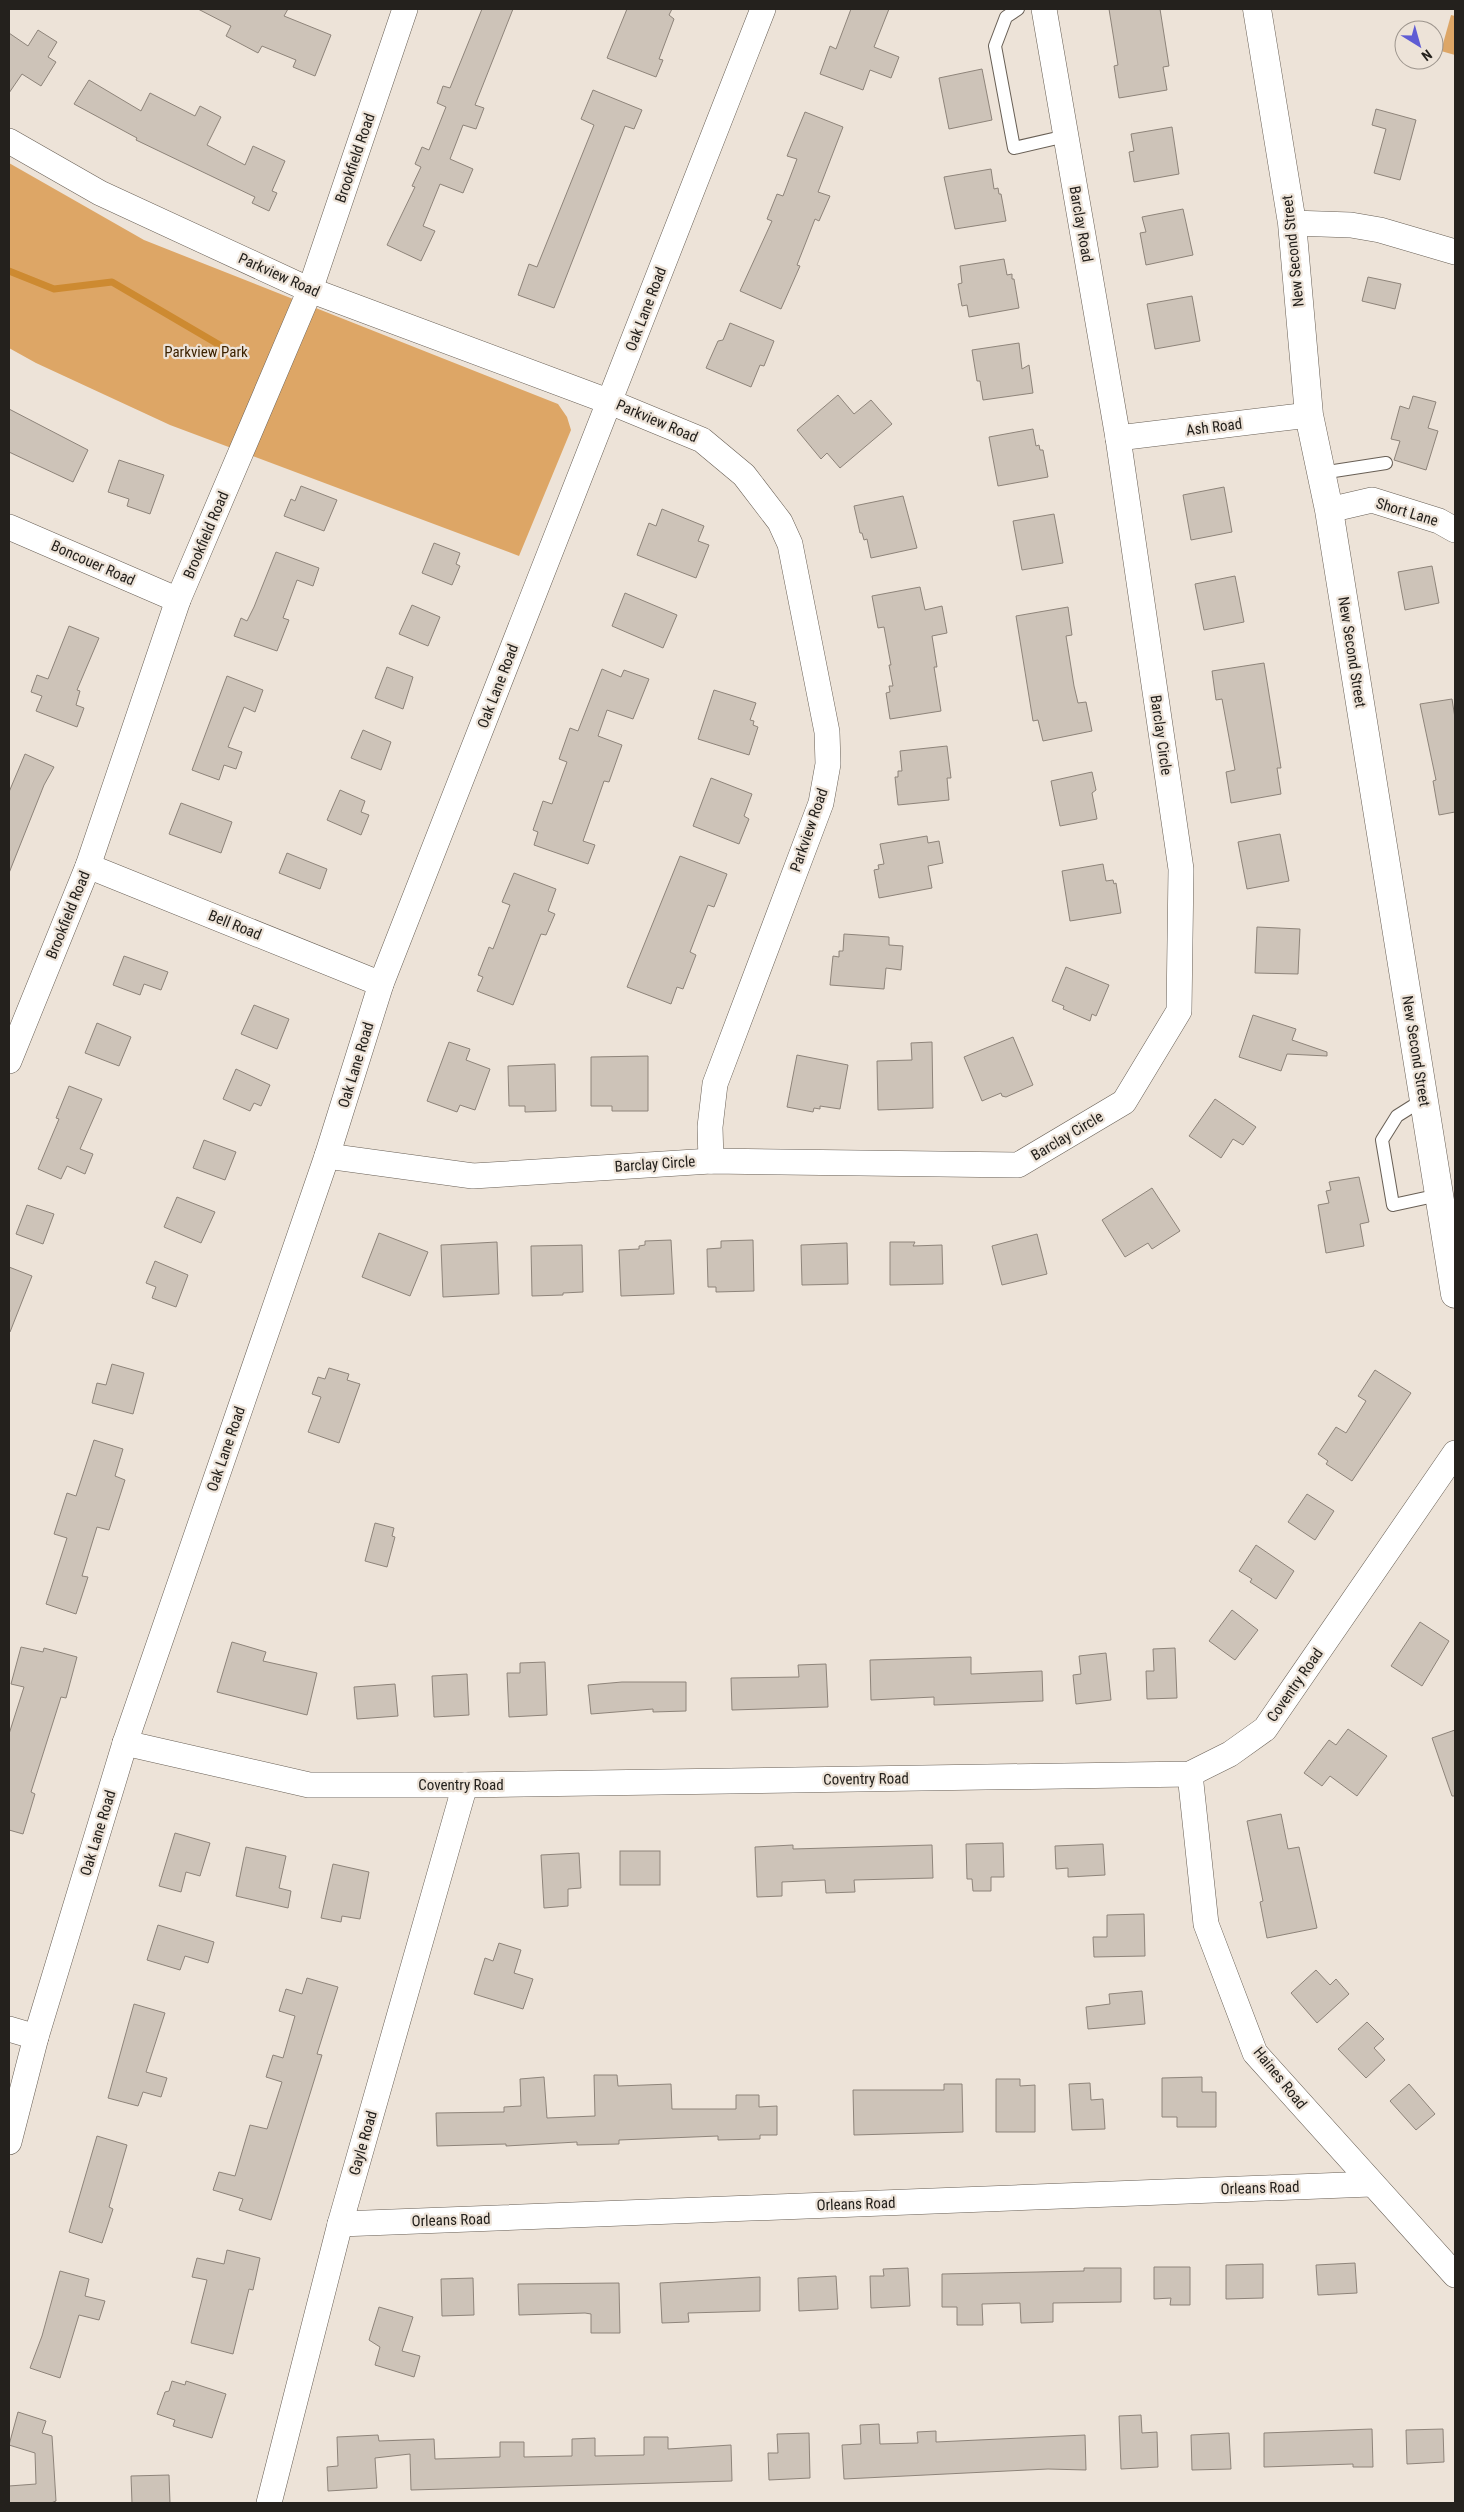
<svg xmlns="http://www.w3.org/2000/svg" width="1464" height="2512" font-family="'Roboto Condensed',sans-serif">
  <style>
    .green { fill: #dda666 }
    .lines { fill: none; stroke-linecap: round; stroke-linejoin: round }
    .stream { stroke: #cd8a31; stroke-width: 7 }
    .building { fill: #cdc3b8; stroke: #8e847a }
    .service-casing { stroke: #685f55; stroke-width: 14 }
    .minor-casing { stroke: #685f55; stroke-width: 26 }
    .tertiary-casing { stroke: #685f55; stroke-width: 29 }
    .service { stroke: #fff; stroke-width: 12 }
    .minor { stroke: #fff; stroke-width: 25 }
    .tertiary { stroke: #fff; stroke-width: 28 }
    .labels { text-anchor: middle; stroke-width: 4.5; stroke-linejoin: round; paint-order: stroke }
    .street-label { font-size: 15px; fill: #24211d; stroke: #ede3d8 }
    .park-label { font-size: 15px; fill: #3d2300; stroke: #ede3d8 }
  </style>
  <rect width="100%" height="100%" fill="#ede3d8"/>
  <g class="green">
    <polygon points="1451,15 1455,16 1455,55 1441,51"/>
    <polygon points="9,163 144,240 558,404 567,417 571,430 519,556 170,425 36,363 9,348"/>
  </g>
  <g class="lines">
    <polyline class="stream" points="9,271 54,289 112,282 223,347"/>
  </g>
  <g class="building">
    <polygon points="198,9 288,9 284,16 331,35 315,76 293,67 296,60 262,46 258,53 226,36 231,26"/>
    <polygon points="482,9 513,9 475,105 484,108 476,129 463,125 450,159 473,169 463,193 440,184 423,226 435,231 421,261 387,245 415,187 412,186 421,167 415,164 422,147 429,150 446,107 437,103 443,86 450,88"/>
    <polygon points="627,9 672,9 669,15 674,19 659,59 663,60 656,77 607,58"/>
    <polygon points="851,9 889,9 874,47 899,57 891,78 870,70 863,90 820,74 830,46 836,49"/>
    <polygon points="1109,9 1160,9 1169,66 1163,67 1167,90 1119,98 1114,66 1118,65"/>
    <polygon points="38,30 57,42 48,57 56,62 41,86 22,74 9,93 9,33 28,46"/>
    <polygon points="982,69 992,120 949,129 939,78"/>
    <polygon points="89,80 141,111 150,93 195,116 200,106 221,117 207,145 245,165 253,146 285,161 272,191 277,193 269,211 252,203 255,197 136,140 137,138 74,104"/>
    <polygon points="593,90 642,110 634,129 625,126 554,308 518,295 529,264 537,267 594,125 581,119"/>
    <polygon points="1376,109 1416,120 1400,180 1374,173 1386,129 1372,125"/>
    <polygon points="805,112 843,127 818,192 830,196 819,221 815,219 797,265 800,266 781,309 740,291 772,221 767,219 777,194 783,196 797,159 787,156"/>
    <polygon points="1172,127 1179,174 1134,182 1129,152 1134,151 1131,134"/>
    <polygon points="991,169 994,189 998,188 999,194 1001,194 1006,221 955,229 944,177"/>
    <polygon points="1183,209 1193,255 1146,265 1140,233 1146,232 1142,217"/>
    <polygon points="1004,259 1007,275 1012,274 1012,279 1014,279 1019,308 969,317 967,305 962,306 958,284 962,283 960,266"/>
    <polygon points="1368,277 1401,284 1395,309 1362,301"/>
    <polygon points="1192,296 1200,341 1155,349 1147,304"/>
    <polygon points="730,323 774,341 764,366 760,365 751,387 706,368 718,341 723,340"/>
    <polygon points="1019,343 1022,369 1029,365 1033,393 983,400 980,381 977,381 972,350"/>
    <polygon points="838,395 854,414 871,400 892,424 840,468 827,453 821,459 797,430"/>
    <polygon points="1413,396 1436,402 1428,428 1438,431 1426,470 1394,460 1400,441 1391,439 1400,406 1409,409"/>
    <polygon points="9,409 88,450 73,482 9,452"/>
    <polygon points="1033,429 1036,446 1039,445 1040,450 1043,450 1048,477 998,486 989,437"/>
    <polygon points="119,460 164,475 150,514 127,506 129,499 108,492"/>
    <polygon points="301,486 337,500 324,531 284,516 291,499 295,501"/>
    <polygon points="1224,487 1232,532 1191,540 1183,495"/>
    <polygon points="903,496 917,548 871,558 867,539 864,540 862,533 860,533 854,506"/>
    <polygon points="662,509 704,526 698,541 709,545 696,578 637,555 649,523 656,526"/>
    <polygon points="1054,514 1063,563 1022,570 1013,521"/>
    <polygon points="434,543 460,553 456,564 460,566 452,585 422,573"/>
    <polygon points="276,552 319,568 313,586 297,580 283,618 289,620 277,651 234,636 241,618 247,621 254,607"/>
    <polygon points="1432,566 1439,603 1405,610 1398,572"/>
    <polygon points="1235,576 1244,622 1204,630 1195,584"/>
    <polygon points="920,587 925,610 942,606 947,633 932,636 937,667 934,667 941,711 890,719 886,693 890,692 889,686 893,686 889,665 891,665 884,627 878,628 872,596"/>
    <polygon points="625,593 677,615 663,648 612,626"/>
    <polygon points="412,605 440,617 428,646 399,634"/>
    <polygon points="1068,607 1072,635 1066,636 1074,686 1078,703 1086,702 1092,731 1043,741 1038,720 1033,721 1016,616"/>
    <polygon points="69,626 99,638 77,690 80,691 76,705 84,708 77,727 36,711 42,696 31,692 37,675 48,679"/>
    <polygon points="1264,663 1281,768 1277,768 1281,794 1231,803 1226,772 1235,770 1222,699 1216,700 1212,671"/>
    <polygon points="387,667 413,677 403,709 375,698"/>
    <polygon points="602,669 621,677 624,670 649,679 633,719 607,710 598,736 622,745 609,782 604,781 583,841 595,845 588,864 534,845 538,832 533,830 543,801 552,804 567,762 559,759 570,728 578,731"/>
    <polygon points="227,676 263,690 255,712 244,707 228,747 242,752 236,769 224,765 219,780 192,770"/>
    <polygon points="714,690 756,703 750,720 754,721 753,725 758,727 749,755 698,739"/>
    <polygon points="1452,699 1455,718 1455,812 1439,815 1433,781 1436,780 1420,704"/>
    <polygon points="363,730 391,742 381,770 351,758"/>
    <polygon points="947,746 951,778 947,778 949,800 898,805 895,777 898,777 898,771 902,771 900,751"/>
    <polygon points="25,754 54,767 44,785 9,873 9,792"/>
    <polygon points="1092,772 1096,790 1092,793 1097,819 1060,826 1051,781"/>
    <polygon points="711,778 752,794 744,816 749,819 739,844 693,826"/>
    <polygon points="340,790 365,801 361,812 369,815 361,835 327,820"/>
    <polygon points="181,803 232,822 221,853 169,834"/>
    <polygon points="1280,834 1289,881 1247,889 1238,842"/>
    <polygon points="927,836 928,843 939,841 943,863 928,866 932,888 879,898 874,870 879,869 878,865 884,864 880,844"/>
    <polygon points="287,853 327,869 320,889 279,873"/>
    <polygon points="680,856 727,874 714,907 708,905 690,952 696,955 683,989 677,987 671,1004 627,987"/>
    <polygon points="1103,864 1106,881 1113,880 1114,884 1116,883 1121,913 1070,921 1062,871"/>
    <polygon points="514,873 556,889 548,911 555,914 546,935 541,934 513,1005 477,991 483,977 478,975 489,947 493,949 510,905 502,902"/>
    <polygon points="1257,927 1300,929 1298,974 1255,973"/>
    <polygon points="844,934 889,937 889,945 903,946 901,970 886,968 884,989 830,985 833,956 839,957 839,951 843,951"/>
    <polygon points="124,956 168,972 161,990 144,984 140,995 113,985"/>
    <polygon points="1066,967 1109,985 1096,1016 1092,1014 1090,1021 1063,1009 1064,1006 1052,1001"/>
    <polygon points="254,1005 289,1019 277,1049 241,1034"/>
    <polygon points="1253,1015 1296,1029 1292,1040 1327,1052 1327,1056 1287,1054 1281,1071 1239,1057"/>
    <polygon points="97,1023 131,1037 119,1066 85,1053"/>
    <polygon points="1013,1037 1033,1085 1006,1097 1002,1096 1001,1093 982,1101 964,1057"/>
    <polygon points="449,1042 470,1049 466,1060 490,1069 475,1110 460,1105 457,1112 427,1101"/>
    <polygon points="932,1042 933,1108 878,1110 877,1061 912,1060 911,1043"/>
    <polygon points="797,1055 848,1065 840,1109 820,1106 820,1109 814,1108 813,1112 787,1107"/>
    <polygon points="648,1056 648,1111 612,1111 612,1106 591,1106 591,1057"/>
    <polygon points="555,1064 556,1111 525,1112 525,1106 509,1106 508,1066"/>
    <polygon points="236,1069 270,1085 261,1106 254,1103 250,1111 223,1099"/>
    <polygon points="69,1086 102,1099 80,1149 93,1154 85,1174 67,1166 61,1179 38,1169 59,1119 56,1118"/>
    <polygon points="1215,1099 1256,1127 1243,1145 1233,1139 1221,1158 1189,1136"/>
    <polygon points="204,1140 236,1152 225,1180 193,1168"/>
    <polygon points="1359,1177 1369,1222 1360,1224 1364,1246 1326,1253 1318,1205 1329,1203 1326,1191 1331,1190 1329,1182"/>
    <polygon points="1152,1188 1180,1231 1152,1249 1148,1243 1125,1257 1102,1220"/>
    <polygon points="177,1197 215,1212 201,1243 164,1227"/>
    <polygon points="27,1205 54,1214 43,1244 16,1234"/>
    <polygon points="379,1233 428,1252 410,1296 362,1277"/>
    <polygon points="1037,1234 1047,1274 1002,1285 992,1246"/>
    <polygon points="671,1240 674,1294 621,1296 619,1250 639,1249 639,1246 645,1245 645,1241"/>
    <polygon points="753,1240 754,1291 716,1292 716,1287 708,1287 707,1249 721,1248 721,1241"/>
    <polygon points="497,1242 499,1294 443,1297 441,1245"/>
    <polygon points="890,1242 915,1242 913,1246 942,1245 943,1284 890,1285"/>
    <polygon points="847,1243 848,1284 802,1285 801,1245"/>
    <polygon points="582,1245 583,1292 563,1293 563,1295 532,1296 531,1246"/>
    <polygon points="155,1261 188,1275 176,1307 152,1298 156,1287 146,1283"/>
    <polygon points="9,1267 32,1276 10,1332 9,1332"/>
    <polygon points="112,1364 144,1373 133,1414 92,1403 97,1383 106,1385"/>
    <polygon points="329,1368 349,1374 347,1380 360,1384 339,1443 308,1432 321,1397 312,1394 318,1377 325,1379"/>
    <polygon points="1375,1370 1411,1393 1352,1481 1326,1464 1328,1461 1318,1454 1336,1427 1346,1433 1366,1401 1358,1396"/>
    <polygon points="94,1440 123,1449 115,1476 125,1480 109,1530 97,1527 82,1576 88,1577 76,1614 46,1604 67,1538 54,1534 67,1493 76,1496"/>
    <polygon points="1307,1494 1334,1511 1315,1540 1288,1522"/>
    <polygon points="375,1523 394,1528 392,1536 395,1537 387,1567 365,1561"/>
    <polygon points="1256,1545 1294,1571 1276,1599 1250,1582 1252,1579 1239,1571"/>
    <polygon points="1232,1610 1258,1630 1235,1660 1209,1641"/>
    <polygon points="1420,1622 1449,1641 1422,1686 1391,1666"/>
    <polygon points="232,1642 266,1652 263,1661 317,1673 307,1715 217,1692"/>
    <polygon points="21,1647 43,1652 44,1648 77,1657 66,1698 61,1697 31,1792 35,1794 23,1834 9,1830 9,1734 24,1687 11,1684"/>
    <polygon points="1175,1648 1177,1698 1147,1699 1146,1671 1154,1671 1153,1649"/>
    <polygon points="1106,1653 1111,1700 1076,1704 1073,1675 1081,1674 1079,1656"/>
    <polygon points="971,1657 971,1674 1042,1671 1043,1701 934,1705 934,1697 871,1700 870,1660"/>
    <polygon points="545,1662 547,1715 509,1717 507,1673 520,1673 520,1663"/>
    <polygon points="826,1664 828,1707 732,1710 731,1678 799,1677 798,1665"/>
    <polygon points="467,1674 469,1715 434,1717 432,1676"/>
    <polygon points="622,1682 686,1682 686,1711 653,1712 653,1709 591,1714 588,1685"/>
    <polygon points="395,1684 398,1716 357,1719 354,1687"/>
    <polygon points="1348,1729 1387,1756 1357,1796 1330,1776 1322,1786 1304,1773 1329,1740 1336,1745"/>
    <polygon points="1455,1730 1455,1796 1452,1796 1432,1738"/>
    <polygon points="1281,1814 1288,1849 1299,1847 1317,1928 1267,1938 1260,1902 1263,1901 1247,1821"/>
    <polygon points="175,1833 210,1843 200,1876 186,1872 181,1892 159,1886"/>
    <polygon points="1003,1843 1004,1877 991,1877 991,1891 973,1891 972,1879 967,1879 966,1844"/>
    <polygon points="1103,1844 1105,1875 1068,1877 1068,1868 1056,1869 1055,1846"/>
    <polygon points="793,1845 793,1849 932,1845 933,1878 854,1880 855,1892 826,1893 825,1880 782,1882 782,1896 757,1897 755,1847"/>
    <polygon points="246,1847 286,1856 279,1888 291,1891 288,1908 236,1896"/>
    <rect x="620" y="1851" width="40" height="34"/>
    <polygon points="579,1853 581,1888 568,1889 568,1906 544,1908 541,1855"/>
    <polygon points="333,1864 369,1872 360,1919 342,1916 341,1922 321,1918"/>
    <polygon points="1144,1914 1145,1956 1094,1957 1093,1937 1107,1937 1107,1915"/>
    <polygon points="158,1925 214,1942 208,1963 185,1956 180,1970 147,1960"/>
    <polygon points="499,1943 521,1950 514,1973 533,1979 523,2009 474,1994 485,1958 493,1961"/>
    <polygon points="1316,1970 1330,1985 1336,1979 1349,1994 1317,2023 1291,1993"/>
    <polygon points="307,1978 338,1987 317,2054 322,2055 271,2220 239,2210 243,2199 213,2190 219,2172 235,2176 250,2125 267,2129 282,2082 266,2077 273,2055 283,2058 295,2016 279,2011 286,1989 302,1994"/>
    <polygon points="1142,1991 1145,2024 1088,2029 1086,2007 1110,2004 1109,1994"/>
    <polygon points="134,2004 165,2013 146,2072 167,2078 161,2097 143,2092 138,2106 108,2098"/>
    <polygon points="1367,2022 1384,2039 1374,2048 1385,2060 1366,2078 1338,2049"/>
    <polygon points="594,2075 617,2075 618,2086 671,2084 672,2109 736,2109 736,2095 759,2095 759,2107 777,2106 777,2135 760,2135 760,2139 718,2140 718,2136 619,2140 619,2144 577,2145 577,2142 506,2146 506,2144 437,2146 436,2113 504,2112 504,2107 521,2106 520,2079 544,2077 547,2118 595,2116"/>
    <polygon points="1202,2077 1202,2092 1216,2092 1216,2127 1177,2127 1177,2117 1162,2117 1162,2078"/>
    <polygon points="996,2079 1020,2079 1020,2086 1035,2085 1035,2132 996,2132"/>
    <polygon points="1090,2083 1091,2100 1103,2099 1105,2129 1072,2130 1069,2084"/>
    <polygon points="944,2084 962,2084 963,2132 854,2135 853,2090 944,2090"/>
    <polygon points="1409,2084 1435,2114 1416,2130 1390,2101"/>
    <polygon points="97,2136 127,2145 109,2207 113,2209 102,2243 69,2232"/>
    <polygon points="227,2250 260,2258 253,2290 249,2289 233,2354 191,2343 207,2280 192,2277 197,2258 224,2264"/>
    <polygon points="1355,2263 1357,2293 1318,2295 1316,2265"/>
    <polygon points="1263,2264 1263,2298 1226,2299 1226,2265"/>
    <polygon points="1154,2267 1190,2267 1190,2305 1170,2305 1171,2298 1154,2299"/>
    <polygon points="908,2268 910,2306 871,2308 870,2276 884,2276 883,2269"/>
    <polygon points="1084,2268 1121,2268 1121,2302 1053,2303 1053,2322 1021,2323 1020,2303 982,2304 983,2325 957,2325 957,2307 942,2307 942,2274 1084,2271"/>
    <polygon points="60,2271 89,2279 85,2296 105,2301 99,2320 79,2315 60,2378 30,2368 42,2336"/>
    <polygon points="836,2276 838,2309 799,2311 798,2278"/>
    <polygon points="760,2277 760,2311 688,2313 689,2322 662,2323 660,2283"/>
    <polygon points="473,2278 474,2315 442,2316 441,2279"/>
    <polygon points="619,2283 620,2333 591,2333 591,2314 585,2313 519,2315 518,2284"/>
    <polygon points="379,2307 413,2317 402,2351 420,2356 414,2377 375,2365 380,2347 369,2340"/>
    <polygon points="172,2381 185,2385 186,2381 226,2394 212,2438 173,2426 175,2420 157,2414 165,2392 169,2391"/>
    <polygon points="18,2412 46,2421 42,2433 52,2436 56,2501 51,2503 9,2503 9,2486 36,2484 35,2453 9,2445"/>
    <polygon points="1141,2415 1142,2433 1157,2432 1158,2467 1121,2469 1119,2416"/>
    <polygon points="879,2424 880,2444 918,2443 917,2432 936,2431 936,2442 1085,2435 1086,2470 1048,2469 844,2479 842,2445 861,2444 860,2425"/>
    <polygon points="1372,2429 1373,2467 1353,2467 1353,2464 1264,2467 1264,2433"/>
    <polygon points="1443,2429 1444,2462 1407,2464 1406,2430"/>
    <polygon points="809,2433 810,2478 769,2480 768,2453 778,2453 777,2434"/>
    <polygon points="1229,2433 1231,2469 1192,2470 1191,2435"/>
    <polygon points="378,2435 379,2441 434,2439 435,2459 500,2457 500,2442 524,2442 524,2457 572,2456 572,2439 595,2438 595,2456 644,2455 644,2437 668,2437 668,2449 731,2445 732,2481 411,2490 410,2454 375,2458 377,2488 328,2491 327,2467 338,2466 337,2437"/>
    <polygon points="169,2475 170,2503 132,2503 131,2476"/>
  </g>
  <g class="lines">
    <g class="service-casing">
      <g id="service">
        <polyline points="1018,9 1006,17 995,46 1014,148 1066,136"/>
        <polyline points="1321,473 1386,463"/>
        <polyline points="1424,1099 1397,1116 1382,1140 1393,1205 1439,1195"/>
      </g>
    </g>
    <g class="minor-casing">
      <g id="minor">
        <polyline points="9,141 100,193 310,290 610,402 702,440 744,475 780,522 790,544 827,732 828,764 821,803 715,1084 710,1127 711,1161"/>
        <polyline points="1292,223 1351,225 1380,230 1455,252"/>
        <polyline points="1118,438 1309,415"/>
        <polyline points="1329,510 1372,500 1439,521 1455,530"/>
        <polyline points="9,527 178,600"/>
        <polyline points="88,866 381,984"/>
        <polyline points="9,1061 88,866 178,600 310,290 405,9"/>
        <polyline points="327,1156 473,1176 711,1161 1018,1165 1124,1102 1179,1011 1181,869 1118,438 1044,9"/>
        <polyline points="125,1743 309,1785 465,1785 1190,1774 1230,1754 1265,1729 1455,1453"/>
        <polyline points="1190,1774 1206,1924 1255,2053 1455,2275"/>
        <polyline points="9,2029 36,2037"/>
        <polyline points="9,2142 36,2037 125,1743 327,1156 381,984 763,9"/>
        <polyline points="340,2224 1371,2184"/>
        <polyline points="269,2503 340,2224 465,1785"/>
      </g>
    </g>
    <g class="tertiary-casing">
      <polyline id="tertiary" points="1257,9 1292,223 1309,415 1329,510 1455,1294"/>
    </g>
    <use href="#service" class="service"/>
    <use href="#minor" class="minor"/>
    <use href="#tertiary" class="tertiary"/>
  </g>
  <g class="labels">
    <g class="street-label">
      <text transform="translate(355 158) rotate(-71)" y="5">Brookfield Road</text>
      <text transform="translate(1081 224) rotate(80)" y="5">Barclay Road</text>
      <text transform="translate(1293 251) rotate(-96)" y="5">New Second Street</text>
      <text transform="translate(279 275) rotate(24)" y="5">Parkview Road</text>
      <text transform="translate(646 309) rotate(-69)" y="5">Oak Lane Road</text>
      <text transform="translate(657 421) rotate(23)" y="5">Parkview Road</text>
      <text transform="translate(1214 427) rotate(-7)" y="5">Ash Road</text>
      <text transform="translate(1407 512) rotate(17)" y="5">Short Lane</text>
      <text transform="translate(206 535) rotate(-67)" y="5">Brookfield Road</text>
      <text transform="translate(93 563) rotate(24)" y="5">Boncouer Road</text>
      <text transform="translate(1352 652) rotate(81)" y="5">New Second Street</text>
      <text transform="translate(498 686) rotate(-69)" y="5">Oak Lane Road</text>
      <text transform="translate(1161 735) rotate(82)" y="5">Barclay Circle</text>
      <text transform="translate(809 830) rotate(-71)" y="5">Parkview Road</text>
      <text transform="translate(68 915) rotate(-68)" y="5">Brookfield Road</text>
      <text transform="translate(235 925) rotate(22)" y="5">Bell Road</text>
      <text transform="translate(1416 1051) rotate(81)" y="5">New Second Street</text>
      <text transform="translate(356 1065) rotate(-73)" y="5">Oak Lane Road</text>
      <text transform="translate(1067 1136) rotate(-31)" y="5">Barclay Circle</text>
      <text transform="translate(655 1164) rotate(-4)" y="5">Barclay Circle</text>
      <text transform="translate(226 1449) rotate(-71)" y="5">Oak Lane Road</text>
      <text transform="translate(1295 1685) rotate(-55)" y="5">Coventry Road</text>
      <text transform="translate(866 1779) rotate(-1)" y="5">Coventry Road</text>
      <text x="461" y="1790">Coventry Road</text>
      <text transform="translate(98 1833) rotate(-73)" y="5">Oak Lane Road</text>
      <text transform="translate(1280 2078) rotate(51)" y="5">Haines Road</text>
      <text transform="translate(363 2143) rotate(-74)" y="5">Gayle Road</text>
      <text transform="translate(1260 2188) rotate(-2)" y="5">Orleans Road</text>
      <text transform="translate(856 2204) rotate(-2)" y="5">Orleans Road</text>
      <text transform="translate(451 2220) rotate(-2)" y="5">Orleans Road</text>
    </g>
    <g class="park-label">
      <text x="206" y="357">Parkview Park</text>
    </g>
  </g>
  <rect width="1464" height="2512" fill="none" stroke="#24211d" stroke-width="20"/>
  <g transform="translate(1419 45) rotate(143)"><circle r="24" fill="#ede3d8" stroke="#9d958d"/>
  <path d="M0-4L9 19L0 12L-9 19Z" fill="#5f5cd4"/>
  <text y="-8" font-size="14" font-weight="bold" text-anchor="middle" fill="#24211d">N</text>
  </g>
</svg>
